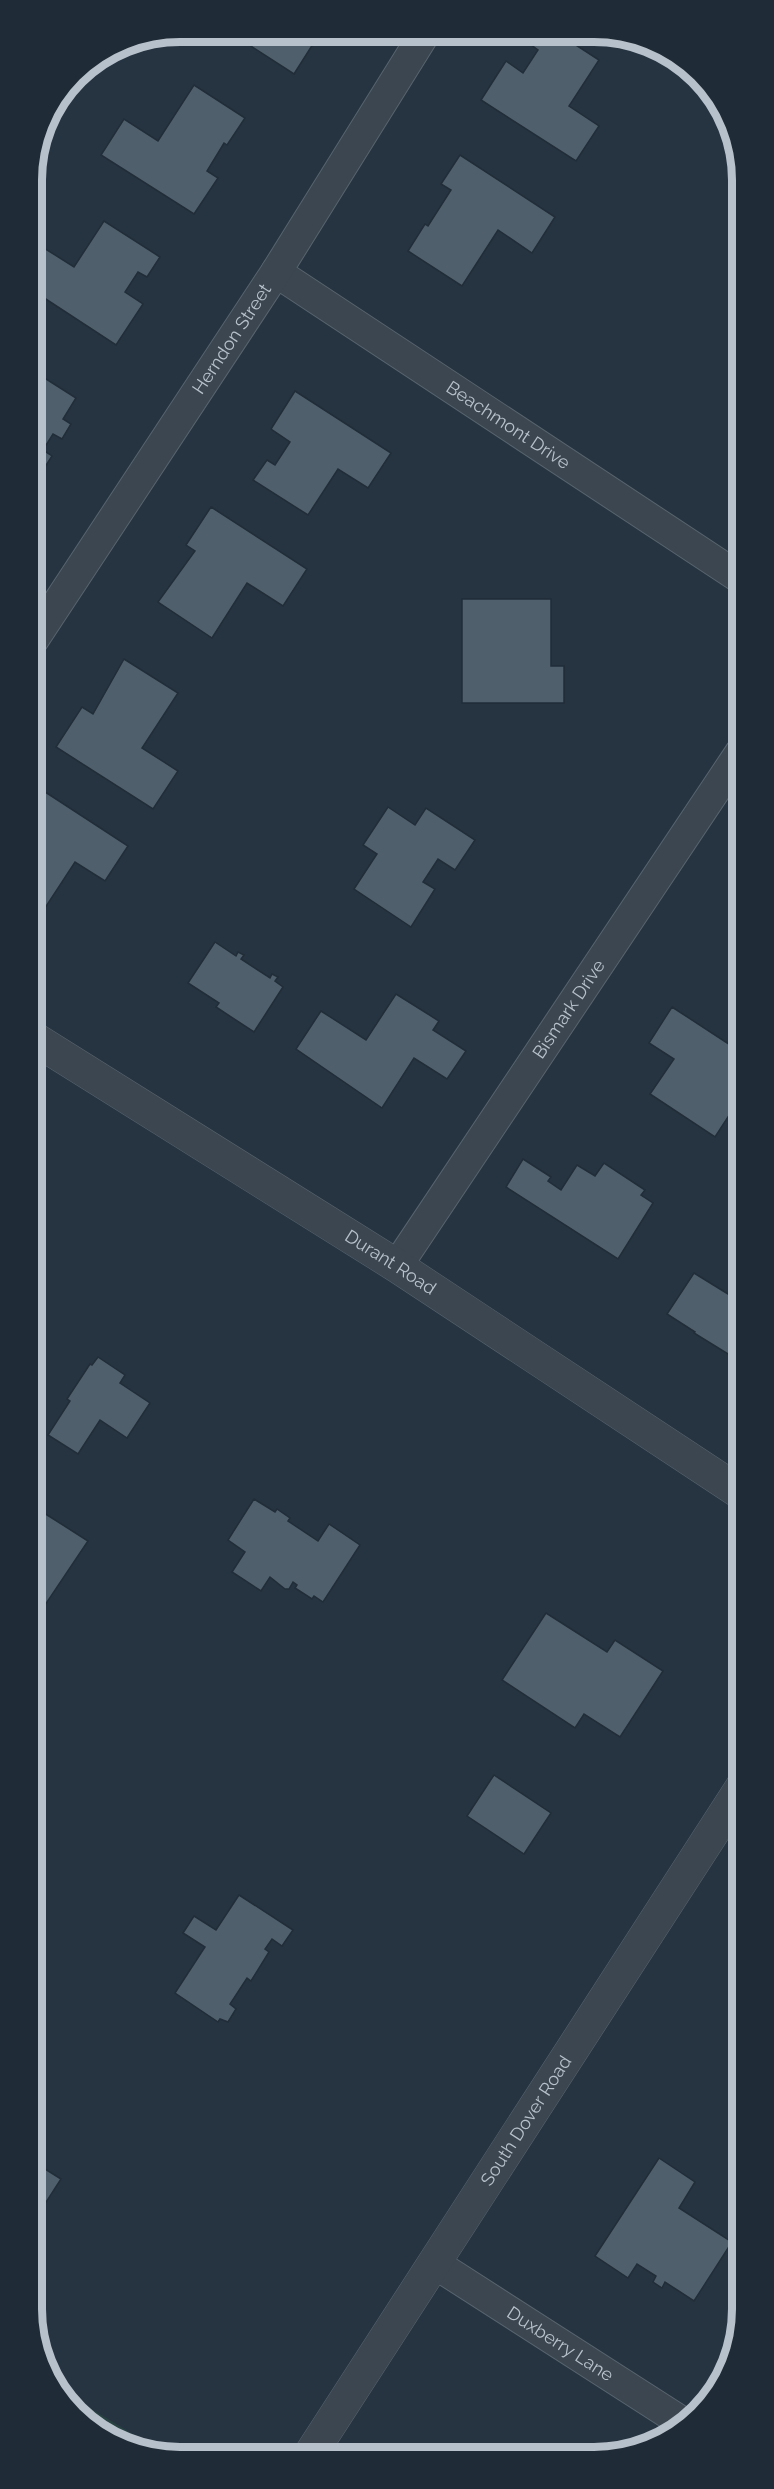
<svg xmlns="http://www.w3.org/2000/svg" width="774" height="2489" font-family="Raleway,sans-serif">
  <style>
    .green { fill: #284242 }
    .building { fill: #4f5f6c; stroke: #212d38; stroke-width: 1.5 }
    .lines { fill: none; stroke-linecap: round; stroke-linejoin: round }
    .minor-casing { stroke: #58646e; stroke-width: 32 }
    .tertiary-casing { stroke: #58646e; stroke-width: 34 }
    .minor { stroke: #3b4651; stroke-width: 30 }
    .tertiary { stroke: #3b4651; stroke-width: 33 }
    .labels { text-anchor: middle; stroke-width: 5; stroke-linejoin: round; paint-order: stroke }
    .street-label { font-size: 18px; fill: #b7c1cb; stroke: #1f2b36 }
    .rim { fill: none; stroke: #b7c1cb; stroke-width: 8 }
  </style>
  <rect width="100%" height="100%" fill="#263441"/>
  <polygon class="green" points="62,2391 167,2455 151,2455 75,2414"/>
  <g class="building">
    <polygon points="229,32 319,32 320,33 294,74"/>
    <polygon points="537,34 559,34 599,60 569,106 599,126 576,161 481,100 506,61 523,73 538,50 530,44"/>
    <polygon points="194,85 245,118 227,145 224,143 207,171 218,178 194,214 101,155 124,119 158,141"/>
    <polygon points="460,155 555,217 532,253 498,230 462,286 408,251 425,224 428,226 451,190 441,184"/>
    <polygon points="104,221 160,257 147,277 138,272 125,292 143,304 116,345 32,290 32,266 44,248 74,267"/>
    <polygon points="32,370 76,398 63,419 71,424 62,439 53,434 43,450 52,456 33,486"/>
    <polygon points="295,391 391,453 368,488 338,469 308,515 253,480 267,460 275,465 290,442 271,429"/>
    <polygon points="211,507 307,569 283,606 247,583 212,638 158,602 195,551 186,545"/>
    <polygon points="462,599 551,599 551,666 564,666 564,703 462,703"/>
    <polygon points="124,659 178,693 142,748 178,771 153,809 56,747 82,707 93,714"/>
    <polygon points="33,784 128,846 105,881 75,862 45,908 33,900"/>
    <polygon points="388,807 415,825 426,808 475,840 455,870 438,859 423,882 435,889 411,927 354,889 377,854 363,845"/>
    <polygon points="215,942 236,956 238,952 244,955 241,959 270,978 272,974 278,977 275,981 283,987 254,1032 216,1007 219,1003 188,983"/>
    <polygon points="396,994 439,1021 433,1030 466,1051 447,1079 414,1058 382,1108 296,1049 321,1011 366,1040"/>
    <polygon points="672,1007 741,1052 741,1097 715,1137 650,1094 674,1059 649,1043"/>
    <polygon points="523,1159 551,1177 548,1181 561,1190 577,1165 595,1176 604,1163 645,1190 641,1195 653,1203 618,1259 506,1187"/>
    <polygon points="694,1273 741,1302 741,1362 694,1333 695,1332 667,1314"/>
    <polygon points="98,1357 125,1375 120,1383 150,1403 127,1438 100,1420 78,1454 48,1435 70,1401 67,1399 90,1364 92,1365"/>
    <polygon points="254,1499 275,1512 277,1509 290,1518 288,1521 318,1541 329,1524 360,1545 323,1602 314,1596 312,1599 295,1588 297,1585 293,1582 289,1589 285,1589 270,1577 261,1591 232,1572 245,1552 228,1540"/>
    <polygon points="44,1513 88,1541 33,1623 33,1529"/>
    <polygon points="546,1613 607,1652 615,1640 663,1671 620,1737 584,1714 575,1728 502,1680"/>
    <polygon points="494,1775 551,1813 524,1854 467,1816"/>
    <polygon points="239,1895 293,1930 282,1946 272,1939 265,1949 269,1952 251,1981 247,1978 230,2004 236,2009 228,2022 220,2019 218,2022 175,1993 205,1947 183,1933 194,1916 216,1930"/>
    <polygon points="659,2158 695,2182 679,2208 732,2242 694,2301 665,2282 662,2288 653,2282 656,2276 637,2264 628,2278 595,2256"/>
    <polygon points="34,2162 61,2179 34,2221"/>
  </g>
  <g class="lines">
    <g class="minor-casing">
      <g id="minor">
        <path id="s1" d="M276 272 740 578"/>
        <path id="s2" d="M32 642 276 272 425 33"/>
        <path id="s3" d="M397 1266 740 753"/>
        <path id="s4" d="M434 2263 685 2424"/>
      </g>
    </g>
    <g class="tertiary-casing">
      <g id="tertiary">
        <path id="s5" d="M33 1038 397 1266 741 1493"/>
        <path id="s6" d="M310 2455 742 1787"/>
      </g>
    </g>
    <use href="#minor" class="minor"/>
    <use href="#tertiary" class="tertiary"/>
  </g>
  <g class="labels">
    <g class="street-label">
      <text dy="6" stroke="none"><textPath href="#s2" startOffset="363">Herndon Street</textPath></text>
      <text dy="6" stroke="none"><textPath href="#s1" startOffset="278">Beachmont Drive</textPath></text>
      <text dy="6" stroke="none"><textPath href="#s3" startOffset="309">Bismark Drive</textPath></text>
      <text dy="6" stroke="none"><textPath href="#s5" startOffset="422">Durant Road</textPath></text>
      <text dy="6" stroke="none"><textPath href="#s6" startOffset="398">South Dover Road</textPath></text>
      <text dy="6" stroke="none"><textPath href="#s4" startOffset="150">Duxberry Lane</textPath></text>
    </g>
  </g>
  <path d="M0 0H774V2489H0ZM180 42H594A138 138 0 0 1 732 180V2309A138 138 0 0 1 594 2447H180A138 138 0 0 1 42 2309V180A138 138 0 0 1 180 42Z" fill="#1f2b36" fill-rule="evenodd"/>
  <path class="rim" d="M180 42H594A138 138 0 0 1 732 180V2309A138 138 0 0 1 594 2447H180A138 138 0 0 1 42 2309V180A138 138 0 0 1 180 42Z"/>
</svg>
